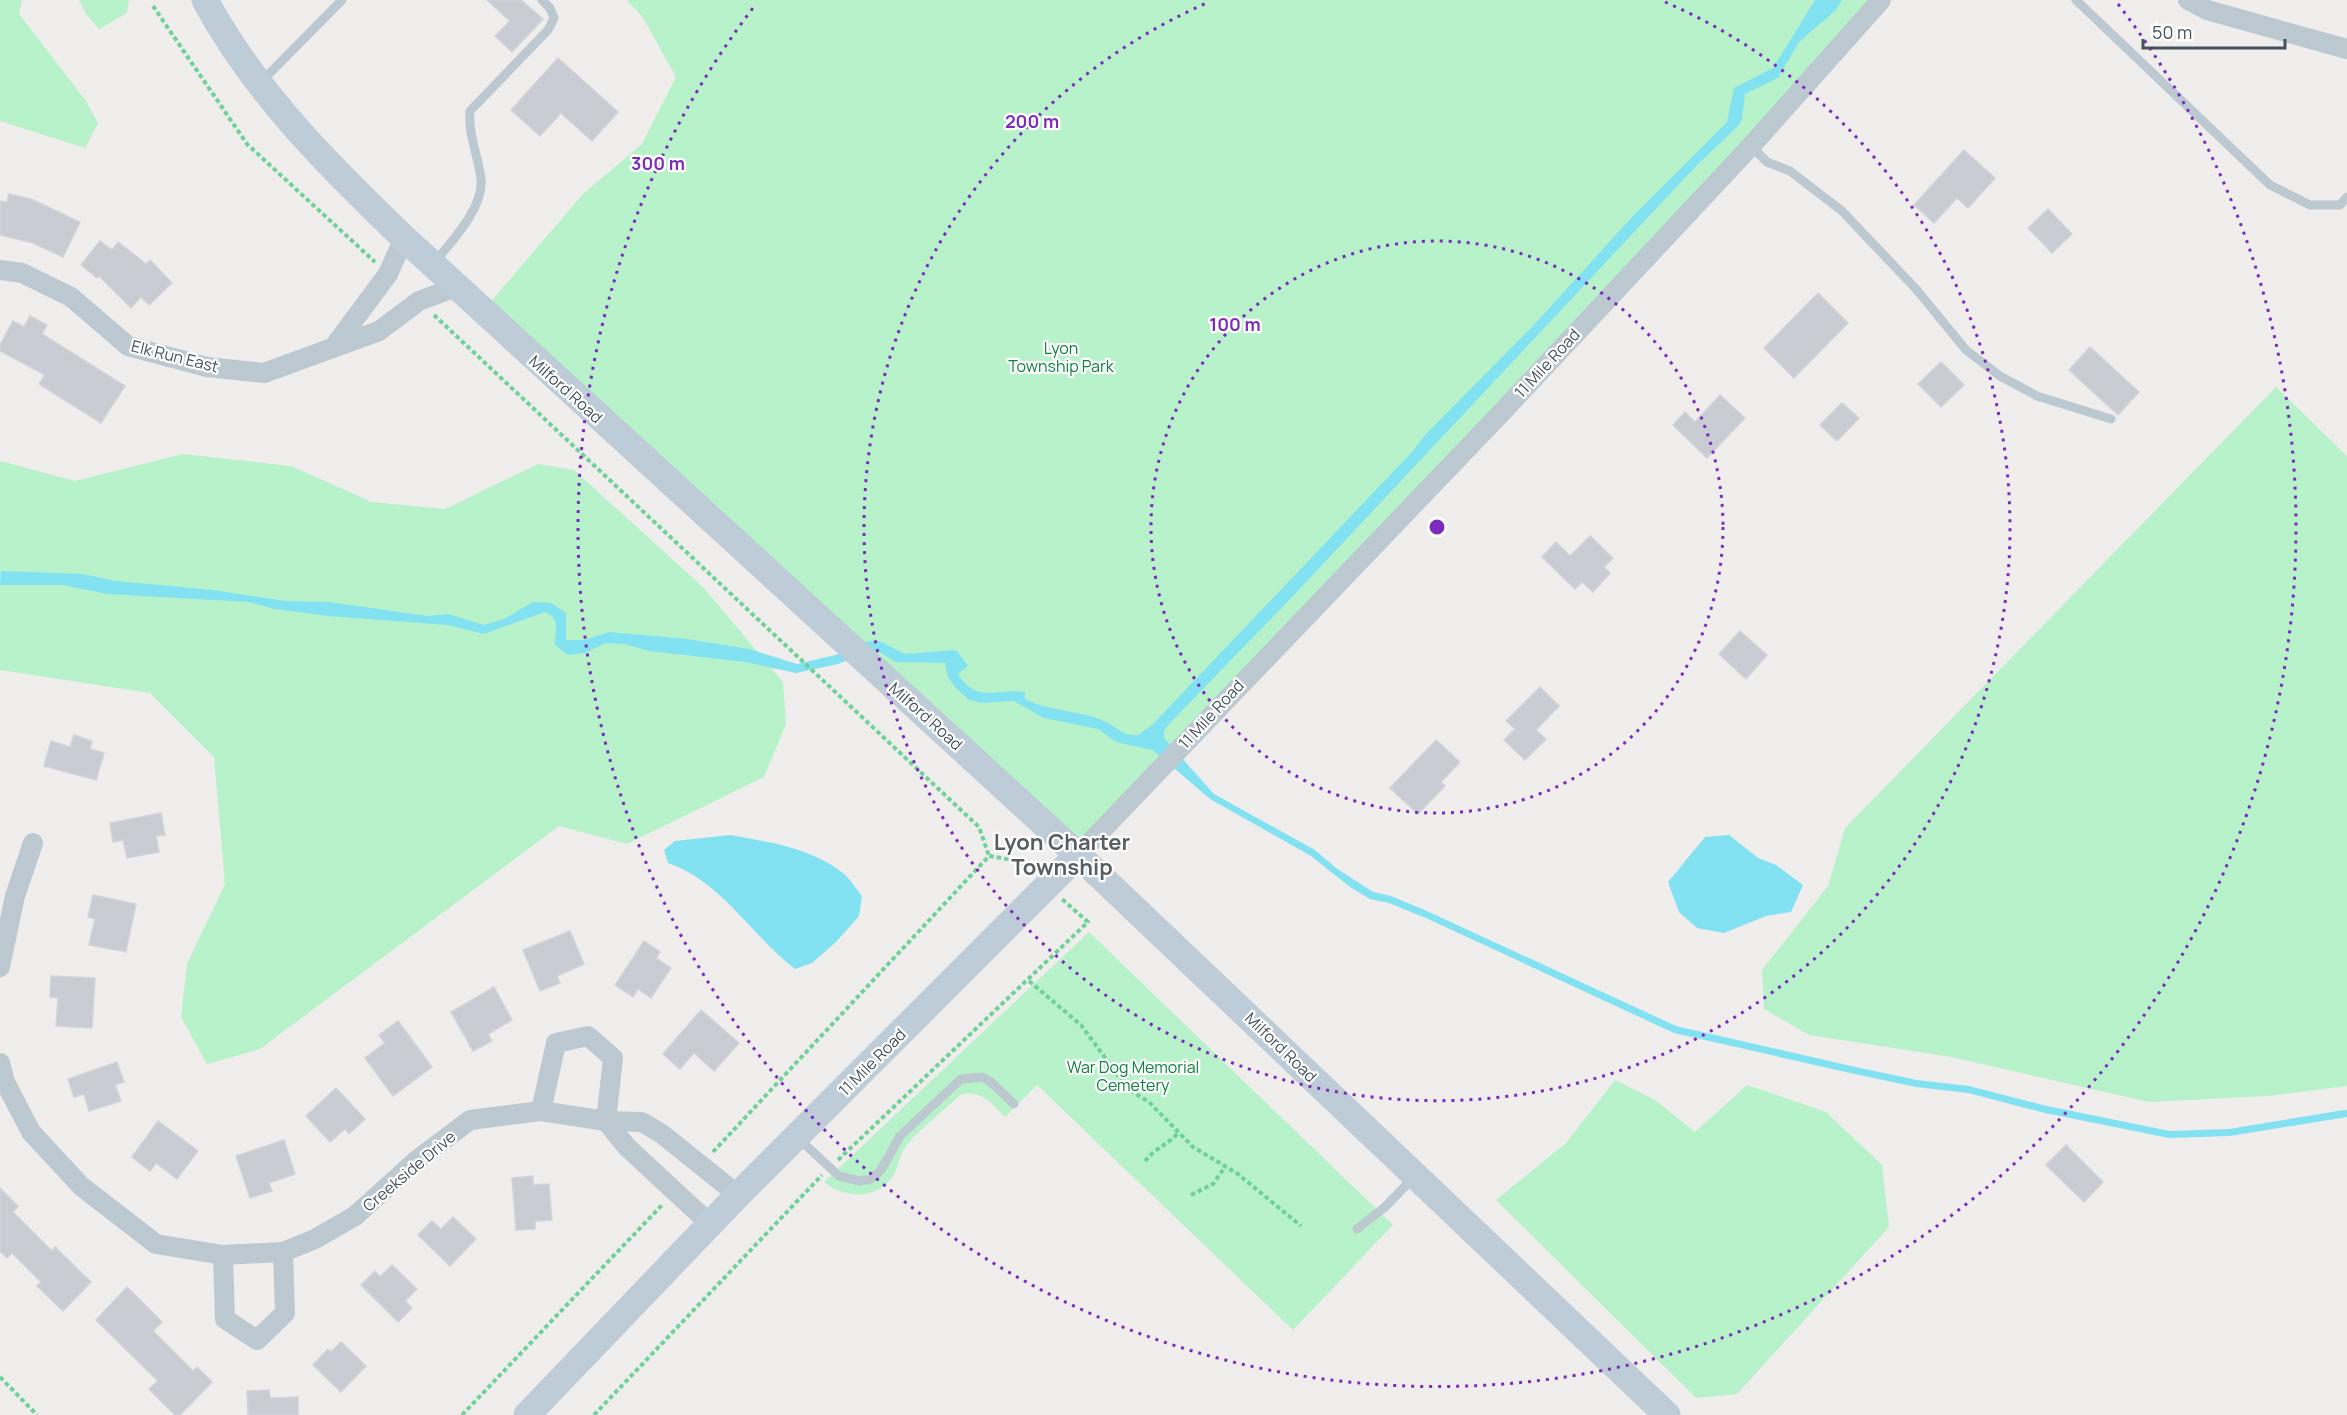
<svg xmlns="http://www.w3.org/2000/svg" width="2347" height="1415" font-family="Manrope,sans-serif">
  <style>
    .green { fill: #b8f2ca }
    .water { fill: #82e2f2 }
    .building { fill: #c9cdd3; stroke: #d1d4da; stroke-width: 1.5 }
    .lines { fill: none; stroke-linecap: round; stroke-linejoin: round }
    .path { stroke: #6ed299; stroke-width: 4; stroke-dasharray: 4.5 3; stroke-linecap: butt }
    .lane { stroke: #bdc9d1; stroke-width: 9 }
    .street { stroke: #bdc9d1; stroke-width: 20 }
    .secondary { stroke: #beccd8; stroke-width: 27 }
    .ring { fill: none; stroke: #7b2cbf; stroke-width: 3; stroke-dasharray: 3 6 }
    .labels { text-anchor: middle; stroke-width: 4.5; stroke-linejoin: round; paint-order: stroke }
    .park-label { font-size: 16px; fill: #108241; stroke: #fff }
    .street-label { font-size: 16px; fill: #44525c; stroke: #fff }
    .district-label { font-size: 22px; font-weight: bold; fill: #595e63; stroke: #fff }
    .centre { fill: #7b2cbf; stroke: #fff; stroke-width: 3 }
    .ring-label { font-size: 18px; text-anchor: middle; font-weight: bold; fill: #7b2cbf; stroke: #fff; stroke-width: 4.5; stroke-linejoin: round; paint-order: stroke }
  </style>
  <rect width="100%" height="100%" fill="#f0eded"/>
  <g class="green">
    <polygon points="0,0 22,0 19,14 86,101 98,123 85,148 0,121"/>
    <polygon points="79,0 129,0 127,13 99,29 86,14"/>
    <polygon points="627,0 1878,0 1078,855 482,312 583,194 642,144 676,77 642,16"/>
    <polygon points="2276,387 2347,456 2347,1086 2268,1096 2149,1102 1951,1057 1809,1035 1764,1009 1762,970 1828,886 1845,828"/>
    <polygon points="183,454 291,466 372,502 445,509 538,464 574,470 704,588 783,682 786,724 764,777 627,844 559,826 260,1049 207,1064 181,1017 187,964 225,884 214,757 150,693 0,670 0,461 75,481"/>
    <path d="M1089 932 1393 1225 1293 1330 1037 1085 1005 1117C991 1103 981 1089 960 1095 943 1112 921 1127 906 1146 899 1155 899 1167 893 1176 878 1200 844 1199 824 1182Z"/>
    <polygon points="1615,1080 1655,1100 1695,1132 1747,1085 1826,1112 1882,1165 1889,1227 1737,1394 1696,1398 1496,1200 1566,1143"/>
  </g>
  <g class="water">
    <path d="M1815 0H1842L1836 10 1799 42 1778 78 1745 94 1742 119 1738 126 1696 166 1295 594 1169 724 1164 731V738L1214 794 1315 850 1336 868 1373 892 1391 896 1429 912 1676 1026 1851 1066 1917 1080 1969 1086 2047 1106 2170 1131 2229 1129 2344 1110H2347V1117L2230 1136 2169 1138 2045 1113 1968 1093 1916 1087 1850 1073 1674 1033 1426 918 1389 903 1370 899 1350 887 1311 856 1210 799 1153 750 1116 742 1098 729 1044 718 1014 701 981 703 969 700 955 687 948 677 945 663 896 662 876 650H871L838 664 796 673 745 662 649 651 625 644 606 643 585 653 568 655 555 645C555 630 561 619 545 612L484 634 448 625 328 616 275 609 249 602 107 594 63 585H0L1 571 82 574 116 581 213 590 286 601 329 602 427 616 448 614 484 625 504 619 533 602 551 603 566 613V640H585L609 632 688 639 749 649 797 664 835 655 869 641H879L905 654 953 650 957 651 968 666 958 674C977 704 997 688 1025 692V699C1051 712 1080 710 1104 721 1117 726 1122 737 1138 735L1153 724 1412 452 1425 435 1533 326 1631 218 1727 122 1734 88 1773 68Z"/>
    <path d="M730 835C769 842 812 848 844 874 851 880 856 889 862 896L859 916 836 942 812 963 795 969C752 936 721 881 668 863L664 850 675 841Z"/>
    <polygon points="1729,835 1758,858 1776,865 1803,885 1791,912 1766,916 1724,933 1697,928 1679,912 1668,882 1705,837"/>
  </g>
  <g class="building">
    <polygon points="487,0 521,0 543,19 512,52 495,36 510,21"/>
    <polygon points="558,58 618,112 592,141 561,113 540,136 511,110"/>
    <polygon points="1964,150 1995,178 1968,208 1957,198 1934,223 1914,205"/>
    <polygon points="9,194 31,199 80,222 63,257 33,243 0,235 0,201 7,202"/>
    <polygon points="2048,209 2072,234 2052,253 2028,228"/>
    <polygon points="100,241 112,250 118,242 146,264 150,260 172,283 149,305 141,297 131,308 99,276 97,278 81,265"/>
    <polygon points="1818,293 1848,323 1794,378 1764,348"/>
    <polygon points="30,316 47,325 42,334 125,386 101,423 39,384 45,375 0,351 0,345 13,321 24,327"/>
    <polygon points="2090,347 2139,392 2118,415 2069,370"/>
    <polygon points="1941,362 1964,385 1941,407 1918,384"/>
    <polygon points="1720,395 1745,418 1707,458 1673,425 1685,412 1695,422"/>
    <polygon points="1842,403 1859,418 1837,441 1820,425"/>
    <polygon points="1590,536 1613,558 1604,567 1610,573 1593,592 1582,582 1575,589 1542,557 1556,542 1570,556"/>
    <polygon points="1740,631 1767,655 1746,679 1719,654"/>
    <polygon points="1540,687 1559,706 1536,730 1546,739 1525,760 1504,740 1515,729 1506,721"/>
    <polygon points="74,735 92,741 90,749 104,753 96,780 44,766 51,741 70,747"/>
    <polygon points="1436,740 1460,762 1441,782 1445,786 1418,814 1390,788"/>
    <polygon points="161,813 165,835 156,836 159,852 127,858 123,840 113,842 110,823"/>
    <polygon points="93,895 136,904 126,952 89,945 95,919 88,917"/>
    <polygon points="570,931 584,964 557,976 560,983 540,991 523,950"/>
    <polygon points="644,941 660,952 656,958 671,968 651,998 638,989 633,997 615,985"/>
    <polygon points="51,976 95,978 92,1028 56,1026 58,998 50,997"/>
    <polygon points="494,987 512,1020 488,1034 492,1041 473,1051 451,1012"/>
    <polygon points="701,1010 739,1043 714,1071 694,1053 680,1069 663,1054"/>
    <polygon points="398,1021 432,1067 393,1096 365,1058 385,1043 379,1035"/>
    <polygon points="117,1062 124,1082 115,1085 121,1101 89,1111 84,1094 74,1097 68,1079"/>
    <polygon points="336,1088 365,1119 349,1134 345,1129 330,1142 306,1116"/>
    <polygon points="158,1121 198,1151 177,1179 156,1163 150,1171 132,1157"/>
    <polygon points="284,1140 295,1174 269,1183 272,1191 250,1198 236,1156"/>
    <polygon points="2066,1145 2103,1182 2084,1202 2046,1165"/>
    <polygon points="533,1176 533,1185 549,1184 552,1220 535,1221 535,1229 516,1230 512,1178"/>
    <polygon points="0,1188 18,1206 13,1212 52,1251 55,1247 91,1282 63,1311 37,1286 41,1282 12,1253 7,1258 0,1251"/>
    <polygon points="453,1217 476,1239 450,1266 418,1235 432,1221 441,1229"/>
    <polygon points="392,1265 417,1289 405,1301 412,1308 398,1322 361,1285 375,1271 380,1277"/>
    <polygon points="127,1287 162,1322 153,1331 193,1371 197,1367 212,1382 180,1415 175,1415 149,1389 158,1381 96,1320"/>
    <polygon points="341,1342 366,1366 341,1392 313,1365 328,1349 331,1352"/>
    <polygon points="269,1390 270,1398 298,1397 298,1415 248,1415 247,1391"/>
  </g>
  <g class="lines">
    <g class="path">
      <polyline points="153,6 247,144 375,262"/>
      <polyline points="434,315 979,827 989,856"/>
      <polyline points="1029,981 1081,1025 1128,1089 1149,1102 1193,1147 1238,1174 1301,1226"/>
      <polyline points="713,1152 989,856 1014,860 1031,873"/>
      <polyline points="838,1160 1088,922 1062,899"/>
      <path d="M1145 1161C1156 1147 1168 1145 1179 1132"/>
      <polyline points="1191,1195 1213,1184 1225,1167"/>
      <polyline points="0,1377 37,1415"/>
      <polyline points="462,1415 662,1205"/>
      <polyline points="594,1415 822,1175"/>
    </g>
    <g class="lane">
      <polyline points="2076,0 2270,185 2310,205 2340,205 2347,197"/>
      <polyline points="261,82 342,0"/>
      <polyline points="1751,146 1767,162 1790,171 1842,211 1916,289 1966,350 2000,376 2037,396 2111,419"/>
      <path d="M434 263C451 242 484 208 481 179 478 155 468 135 470 111L548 30 554 18 550 8 542 0"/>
      <polyline points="799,1139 839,1176 860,1181 871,1179 881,1170 900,1136 961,1079 982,1077 991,1082 1014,1104"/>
      <polyline points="1357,1229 1385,1207 1414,1177"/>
    </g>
    <g class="street">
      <polyline points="2188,0 2207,10 2347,49"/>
      <polyline points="0,270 22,273 71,297 128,346 207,367 264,373 379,331 419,301 456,287"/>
      <polyline points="333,348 388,274 404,238"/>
      <polyline points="1078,855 1504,410 1751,146 1881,0"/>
      <polyline points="0,967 15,896 33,843"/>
      <polyline points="0,1063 5,1082 31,1132 81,1186 156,1244 223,1255 283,1252 315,1239 355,1216 417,1160 470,1120 541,1111 606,1121 642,1122 662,1134 738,1195"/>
      <polyline points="541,1111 556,1043 588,1036 613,1058 606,1121 627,1147 710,1224"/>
      <polyline points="223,1255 225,1319 257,1340 285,1313 283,1252"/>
    </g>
    <g class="secondary">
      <path d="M205 0C255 93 329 166 404 238L1078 855 1667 1415"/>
      <polyline points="527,1415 738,1195 1078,855"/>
    </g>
  </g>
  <g class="ring">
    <circle cx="1437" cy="527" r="286"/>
    <path d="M1665 2A573 573 0 1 1 1209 2"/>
    <path d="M2118 4A859 859 0 1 1 756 4"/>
  </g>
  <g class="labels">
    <g class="park-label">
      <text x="1061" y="354">Lyon<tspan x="1061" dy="18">Township Park</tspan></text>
      <text x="1133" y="1073">War Dog Memorial<tspan x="1133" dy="18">Cemetery</tspan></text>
    </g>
    <g class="street-label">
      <text transform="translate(175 356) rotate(14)" y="6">Elk Run East</text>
      <text transform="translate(1547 363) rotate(-47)" y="6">11 Mile Road</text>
      <text transform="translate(566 389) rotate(42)" y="6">Milford Road</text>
      <text transform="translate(1211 714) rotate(-47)" y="6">11 Mile Road</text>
      <text transform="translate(926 716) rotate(42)" y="6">Milford Road</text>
      <text transform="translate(1281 1047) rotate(44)" y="6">Milford Road</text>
      <text transform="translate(872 1062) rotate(-45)" y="6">11 Mile Road</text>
      <text transform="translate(409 1171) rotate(-40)" y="6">Creekside Drive</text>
    </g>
    <g class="district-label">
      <text x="1062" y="850">Lyon Charter<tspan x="1062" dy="25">Township</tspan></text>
    </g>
  </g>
  <circle cx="1437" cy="527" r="9" class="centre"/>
  <g class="ring-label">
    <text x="1032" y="128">200 m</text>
    <text x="658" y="170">300 m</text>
    <text x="1235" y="331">100 m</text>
  </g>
  <path d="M2143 39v9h142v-9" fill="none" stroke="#44525c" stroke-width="3"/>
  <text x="2152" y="39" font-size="18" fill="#44525c" stroke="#ffffff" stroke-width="4.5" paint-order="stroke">50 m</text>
</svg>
